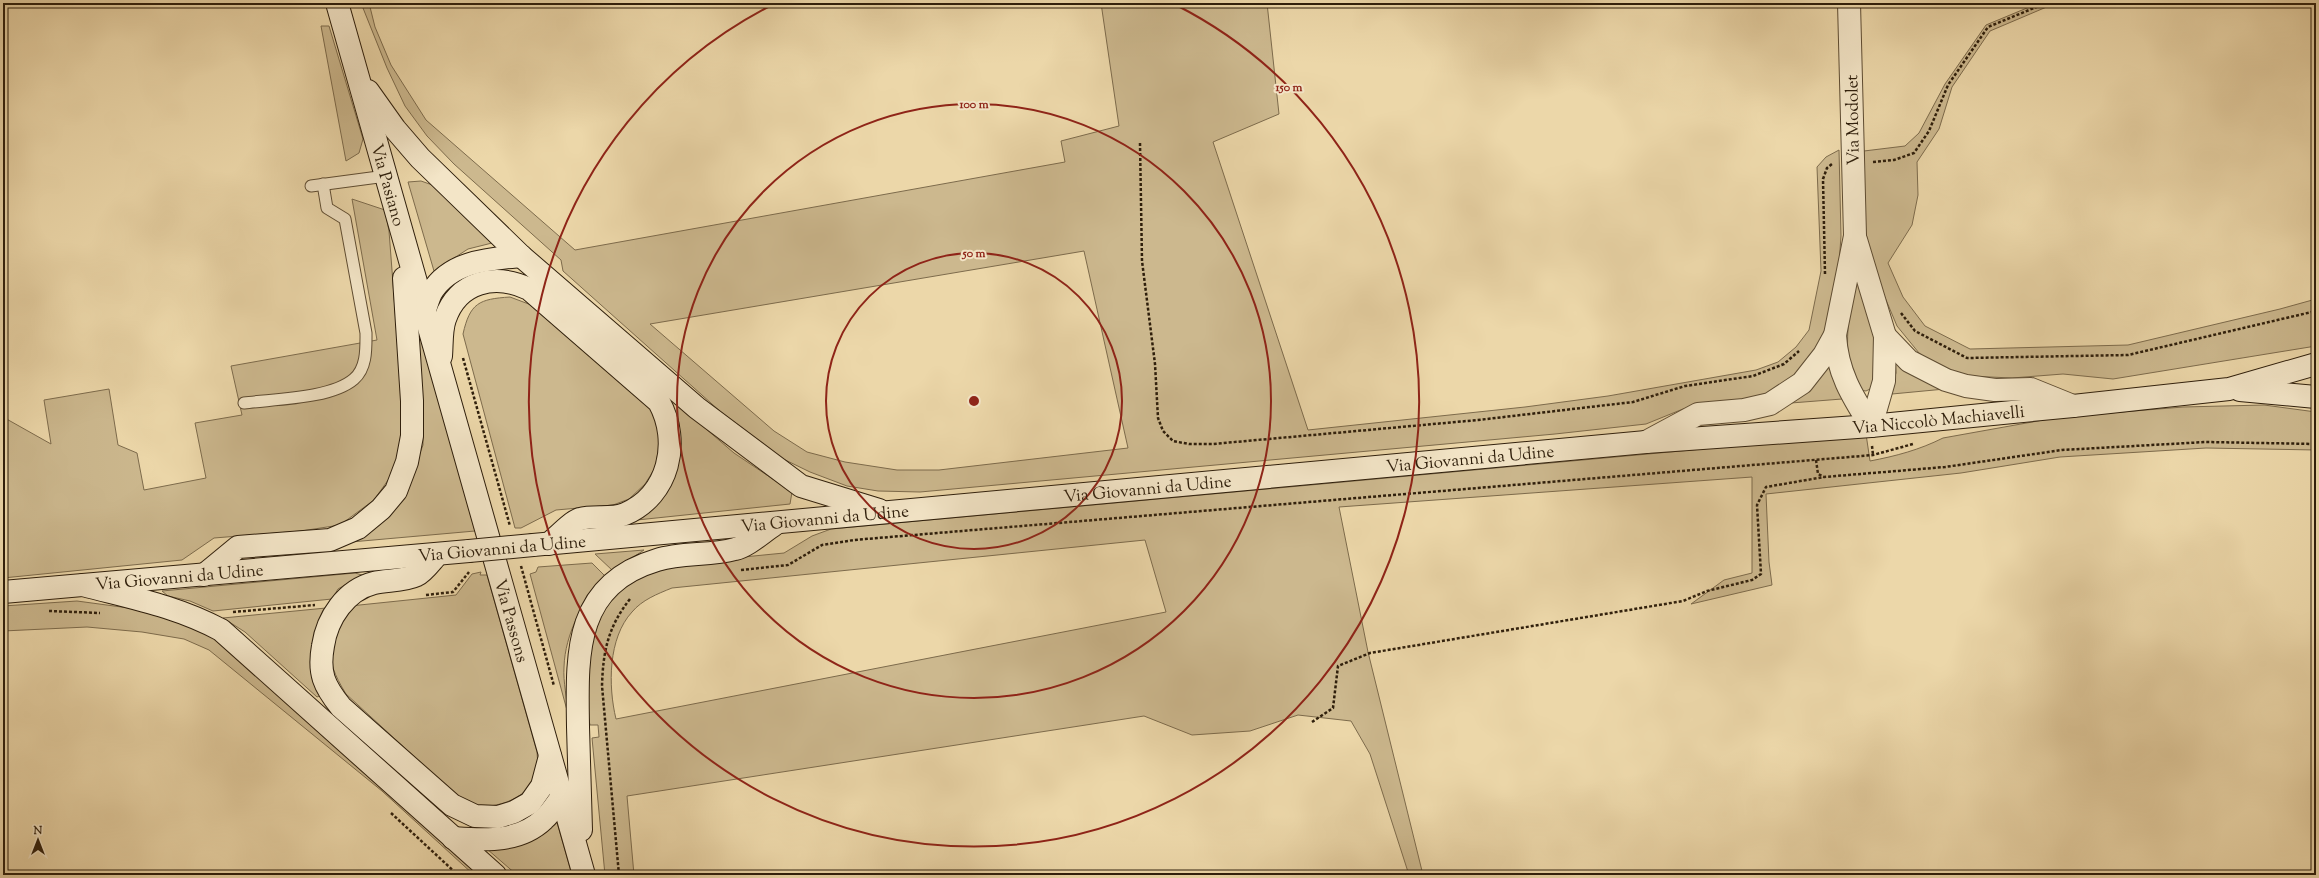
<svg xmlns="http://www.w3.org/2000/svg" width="2319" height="878" font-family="'Sorts Mill Goudy',serif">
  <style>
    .green { fill: #ccb88e; stroke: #7d6b4c; fill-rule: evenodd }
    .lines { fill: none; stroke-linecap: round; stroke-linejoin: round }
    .lane-casing { stroke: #5e4c32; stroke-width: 13 }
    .street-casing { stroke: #5e4c32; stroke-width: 24 }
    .secondary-casing { stroke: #2e1e0b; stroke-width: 24 }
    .path { stroke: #2e1e0b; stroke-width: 2.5; stroke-dasharray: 3 2; stroke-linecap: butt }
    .lane { stroke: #f3e5c7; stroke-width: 11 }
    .street { stroke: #f3e5c7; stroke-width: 22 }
    .secondary { stroke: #f3e5c7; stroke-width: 22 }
    .secondary-bridge-casing { stroke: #2e1e0b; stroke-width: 24; stroke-linecap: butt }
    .secondary-bridge { stroke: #f3e5c7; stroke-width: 22 }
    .ring { fill: none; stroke: #8f2418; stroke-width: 2 }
    .labels { text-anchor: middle; stroke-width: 4; stroke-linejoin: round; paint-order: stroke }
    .street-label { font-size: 17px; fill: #2e1e0b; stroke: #f3e5c7 }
    .centre { fill: #8f2418; stroke: #f3e5c7; stroke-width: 2 }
    .ring-label { font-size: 12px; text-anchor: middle; font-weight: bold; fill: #8f2418; stroke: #f3e5c7; stroke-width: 4; stroke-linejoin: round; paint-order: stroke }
  </style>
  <rect width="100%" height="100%" fill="#ecd7a9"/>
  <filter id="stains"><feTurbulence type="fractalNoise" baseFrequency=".005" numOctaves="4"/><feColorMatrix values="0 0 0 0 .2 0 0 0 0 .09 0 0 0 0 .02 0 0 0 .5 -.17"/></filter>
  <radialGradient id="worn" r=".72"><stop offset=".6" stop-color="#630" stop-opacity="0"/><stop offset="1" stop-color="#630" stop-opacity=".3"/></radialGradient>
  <g class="green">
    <path d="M361 3H369L375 27 391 65 426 120 575 250 1065 162 1061 141 1119 126 1101 3H1267L1279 114 1213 142 1308 430 1525 407 1608 396 1756 370 1778 362 1796 347 1809 330 1821 271 1817 167 1826 157 1839 150 1841 236 1837 293 1830 326 1802 373 1759 399 1683 409 1646 424 1555 434 920 492 878 491 847 486 810 472 771 453 740 429 563 271 561 260 454 164 427 136 405 106 387 68ZM1084 251 1128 448 939 470H897L845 462 807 452 774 431 650 324Z"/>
    <polygon points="2039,3 2056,3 1990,31 1952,87 1939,129 1917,162 1918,195 1912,225 1888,263 1903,297 1925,326 1970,349 2128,345 2280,309 2316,299 2316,346 2113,379 2063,374 2012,378 1968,376 1937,367 1919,353 1897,326 1870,262 1864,217 1864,151 1905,146 1919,133 1945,84 1986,25"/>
    <polygon points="321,26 329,26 363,139 359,153 346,161"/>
    <polygon points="421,181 438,187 496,242 468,249 434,271 408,182"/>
    <polygon points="352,199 385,210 389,231 403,414 398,466 374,500 340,525 301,531 214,538 182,560 3,578 3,417 51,444 44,400 109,389 118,445 137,453 144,490 206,478 195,423 242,415 231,366 377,340"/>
    <path d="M1857 276 1879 349 1872 388 1866 391 1860 390C1839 358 1850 315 1854 280Z"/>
    <path d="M510 297 534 306 644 400 659 421 660 442 655 468 645 484 629 499 613 505 556 510 521 528H515L463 334C470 303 479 299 510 297Z"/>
    <polygon points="417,322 475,531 351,542 407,488 423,445 423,407"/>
    <polygon points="1895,354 1945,389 1892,394 1891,390 1896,373"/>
    <polygon points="1831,362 1842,399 1791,403"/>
    <path d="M677 404 734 453 792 492 790 504 637 520C645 512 655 504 662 496 684 470 680 435 677 404Z"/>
    <path d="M2264 405 2316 412V450L2206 448 2060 457 1961 473 1766 494 1769 562 1772 585 1691 604 1724 580 1752 573V477L1339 507 1368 652 1423 875H1409L1370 754 1351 721 1298 715 1250 731 1192 735 1144 716 627 796 634 875H605L592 738 599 737 598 725H590L585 701 586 652 603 610 628 584 645 574 683 563 784 553 812 536 831 529 1866 434 1870 461C1896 456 1919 450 1943 438L2060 417 2183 407ZM1145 540 1166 612 616 719C608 686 608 638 632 612 642 600 657 594 672 588Z"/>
    <polygon points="644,550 613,571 595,554"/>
    <path d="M592 563 605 576C583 600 565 634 564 667 563 682 567 698 568 714L530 574 536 572 538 567Z"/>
    <path d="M481 572 480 575H487L537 752C537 758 539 765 538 771 533 796 495 812 472 804 467 802 461 798 456 795L346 694C322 655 328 643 350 606L456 595 472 574Z"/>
    <polygon points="355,573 362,575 338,589 332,599 213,611 190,601 168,596 162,591"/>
    <polygon points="77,601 151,611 216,637 487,875 474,875 382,791 209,650 184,639 142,632 87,627 3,631 3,606"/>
    <path d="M326 608C308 644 313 658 322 695L317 697 245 632 223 618Z"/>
    <polygon points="556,819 572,875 517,875 487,849"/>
  </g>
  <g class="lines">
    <g class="lane-casing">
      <g id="lane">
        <polyline points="311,186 386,176"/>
        <path d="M244 403C273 399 331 399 354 379 367 368 366 348 366 333L345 219 327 208 323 184"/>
      </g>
    </g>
    <g class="street-casing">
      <g id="street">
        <polyline points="1856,240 1885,336 1884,381 1871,426"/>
        <path d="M1835 335C1837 372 1852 396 1871 426"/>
        <polyline points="1885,336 1909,361 1946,380 1966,386 1995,390 2031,389 2073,406"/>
        <polyline points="1646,442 1698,414 1744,410 1770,404 1802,383 1824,355 1835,335 1855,236 1849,3"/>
      </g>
    </g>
    <g class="secondary-casing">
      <g id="secondary">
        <path id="s1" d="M337 3 584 875"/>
        <polyline points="368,91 395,129 420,158 521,256 697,408 801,486 879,510"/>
        <path d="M424 313C426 307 428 299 431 293 450 261 489 259 521 256"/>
        <path d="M441 356C442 344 441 330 445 319 458 281 495 273 529 289L659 402C681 442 669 495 625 514 612 520 594 515 580 519 572 521 556 538 549 544"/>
        <polyline points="2240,390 2316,397"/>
        <path id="s2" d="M533 545 1646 442 1871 426 2073 406 2229 389 2316 364"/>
        <path d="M438 554C432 560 424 572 417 575 404 581 387 580 374 583 346 590 327 618 323 646 318 673 324 686 341 707L452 805 475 816 498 817 514 812 530 803 542 786 550 756"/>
        <polyline points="204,575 238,547 330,540 358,528 381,509 396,491 407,462 412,436 412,401 404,278"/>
        <path d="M83 585C132 598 176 606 221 630L495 875"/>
        <path id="s3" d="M3 592 469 551"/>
        <path d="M581 830C580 796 579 761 578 727 577 655 573 585 657 560 682 552 710 556 735 549 748 546 763 532 774 525"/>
        <path d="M453 838C485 840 519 843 544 819 551 813 557 803 563 795"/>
      </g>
    </g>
    <g class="path">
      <polyline points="1140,143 1142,261 1155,364 1158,418 1163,431 1173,441 1189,444 1213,444 1478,420 1633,402 1685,386 1753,376 1784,364 1799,351"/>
      <polyline points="1873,162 1894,160 1914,153 1929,131 1948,85 1988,27 2046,3"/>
      <polyline points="1825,274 1823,179 1827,168 1832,164"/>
      <polyline points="1901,313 1915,331 1967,358 2128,355 2316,311"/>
      <polyline points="463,358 510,526"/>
      <polyline points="1872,446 1873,455"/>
      <polyline points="1816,460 1818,474 1824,477 1945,467 2062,450 2206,442 2316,444"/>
      <polyline points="521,566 554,686"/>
      <polyline points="741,570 788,565 822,545 854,540 1873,455 1913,444"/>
      <polyline points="426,595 453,592 469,572"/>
      <polyline points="49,611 100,613"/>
      <polyline points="233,612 315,605"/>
      <polyline points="1312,722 1333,708 1338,666 1370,653 1683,601 1707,591 1752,580 1761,574 1757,505 1766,487 1824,477"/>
      <polyline points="391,813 458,875"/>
      <path d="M619 875 602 686C603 651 608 627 630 599"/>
    </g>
    <use href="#lane" class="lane"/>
    <use href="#street" class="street"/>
    <use href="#secondary" class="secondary"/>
    <g class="secondary-bridge-casing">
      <polyline id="secondary-bridge" points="469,551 533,545"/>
    </g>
    <use href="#secondary-bridge" class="secondary-bridge"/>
  </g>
  <g class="ring">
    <circle cx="974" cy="401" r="148"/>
    <circle cx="974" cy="401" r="297"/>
    <path d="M1176 5A445 445 0 1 1 772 5"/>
  </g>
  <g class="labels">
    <g class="street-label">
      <text transform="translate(1852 120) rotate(-91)" y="6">Via Modolet</text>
      <text dy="6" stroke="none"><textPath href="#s1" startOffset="189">Via Pasiano</textPath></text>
      <text dy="6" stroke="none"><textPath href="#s2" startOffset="1411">Via Niccolò Machiavelli</textPath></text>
      <text dy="6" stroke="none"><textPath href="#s2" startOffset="941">Via Giovanni da Udine</textPath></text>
      <text dy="6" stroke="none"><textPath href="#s2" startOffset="617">Via Giovanni da Udine</textPath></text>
      <text dy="6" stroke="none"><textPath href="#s2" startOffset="293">Via Giovanni da Udine</textPath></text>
      <text transform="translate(502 548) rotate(-5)" y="6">Via Giovanni da Udine</text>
      <text dy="6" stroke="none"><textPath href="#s3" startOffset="177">Via Giovanni da Udine</textPath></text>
      <text dy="6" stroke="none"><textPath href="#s1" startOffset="642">Via Passons</textPath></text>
    </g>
  </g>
  <circle cx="974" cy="401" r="6" class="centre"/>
  <g class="ring-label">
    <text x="1289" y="91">150 m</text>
    <text x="974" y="108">100 m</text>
    <text x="974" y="257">50 m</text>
  </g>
  <rect width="2319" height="878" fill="none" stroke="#ecd7a9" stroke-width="16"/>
  <rect x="4" y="4" width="2311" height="870" fill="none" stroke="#2e1e0b" stroke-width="2"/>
  <rect x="8" y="8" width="2303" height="862" fill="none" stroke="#2e1e0b"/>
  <g transform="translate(38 840)" stroke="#f3e5c7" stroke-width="3" paint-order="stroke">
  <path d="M0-3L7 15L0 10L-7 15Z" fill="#2e1e0b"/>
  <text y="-6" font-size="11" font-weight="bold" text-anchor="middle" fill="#2e1e0b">N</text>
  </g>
  <rect width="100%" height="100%" filter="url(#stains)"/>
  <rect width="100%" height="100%" fill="url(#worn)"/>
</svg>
